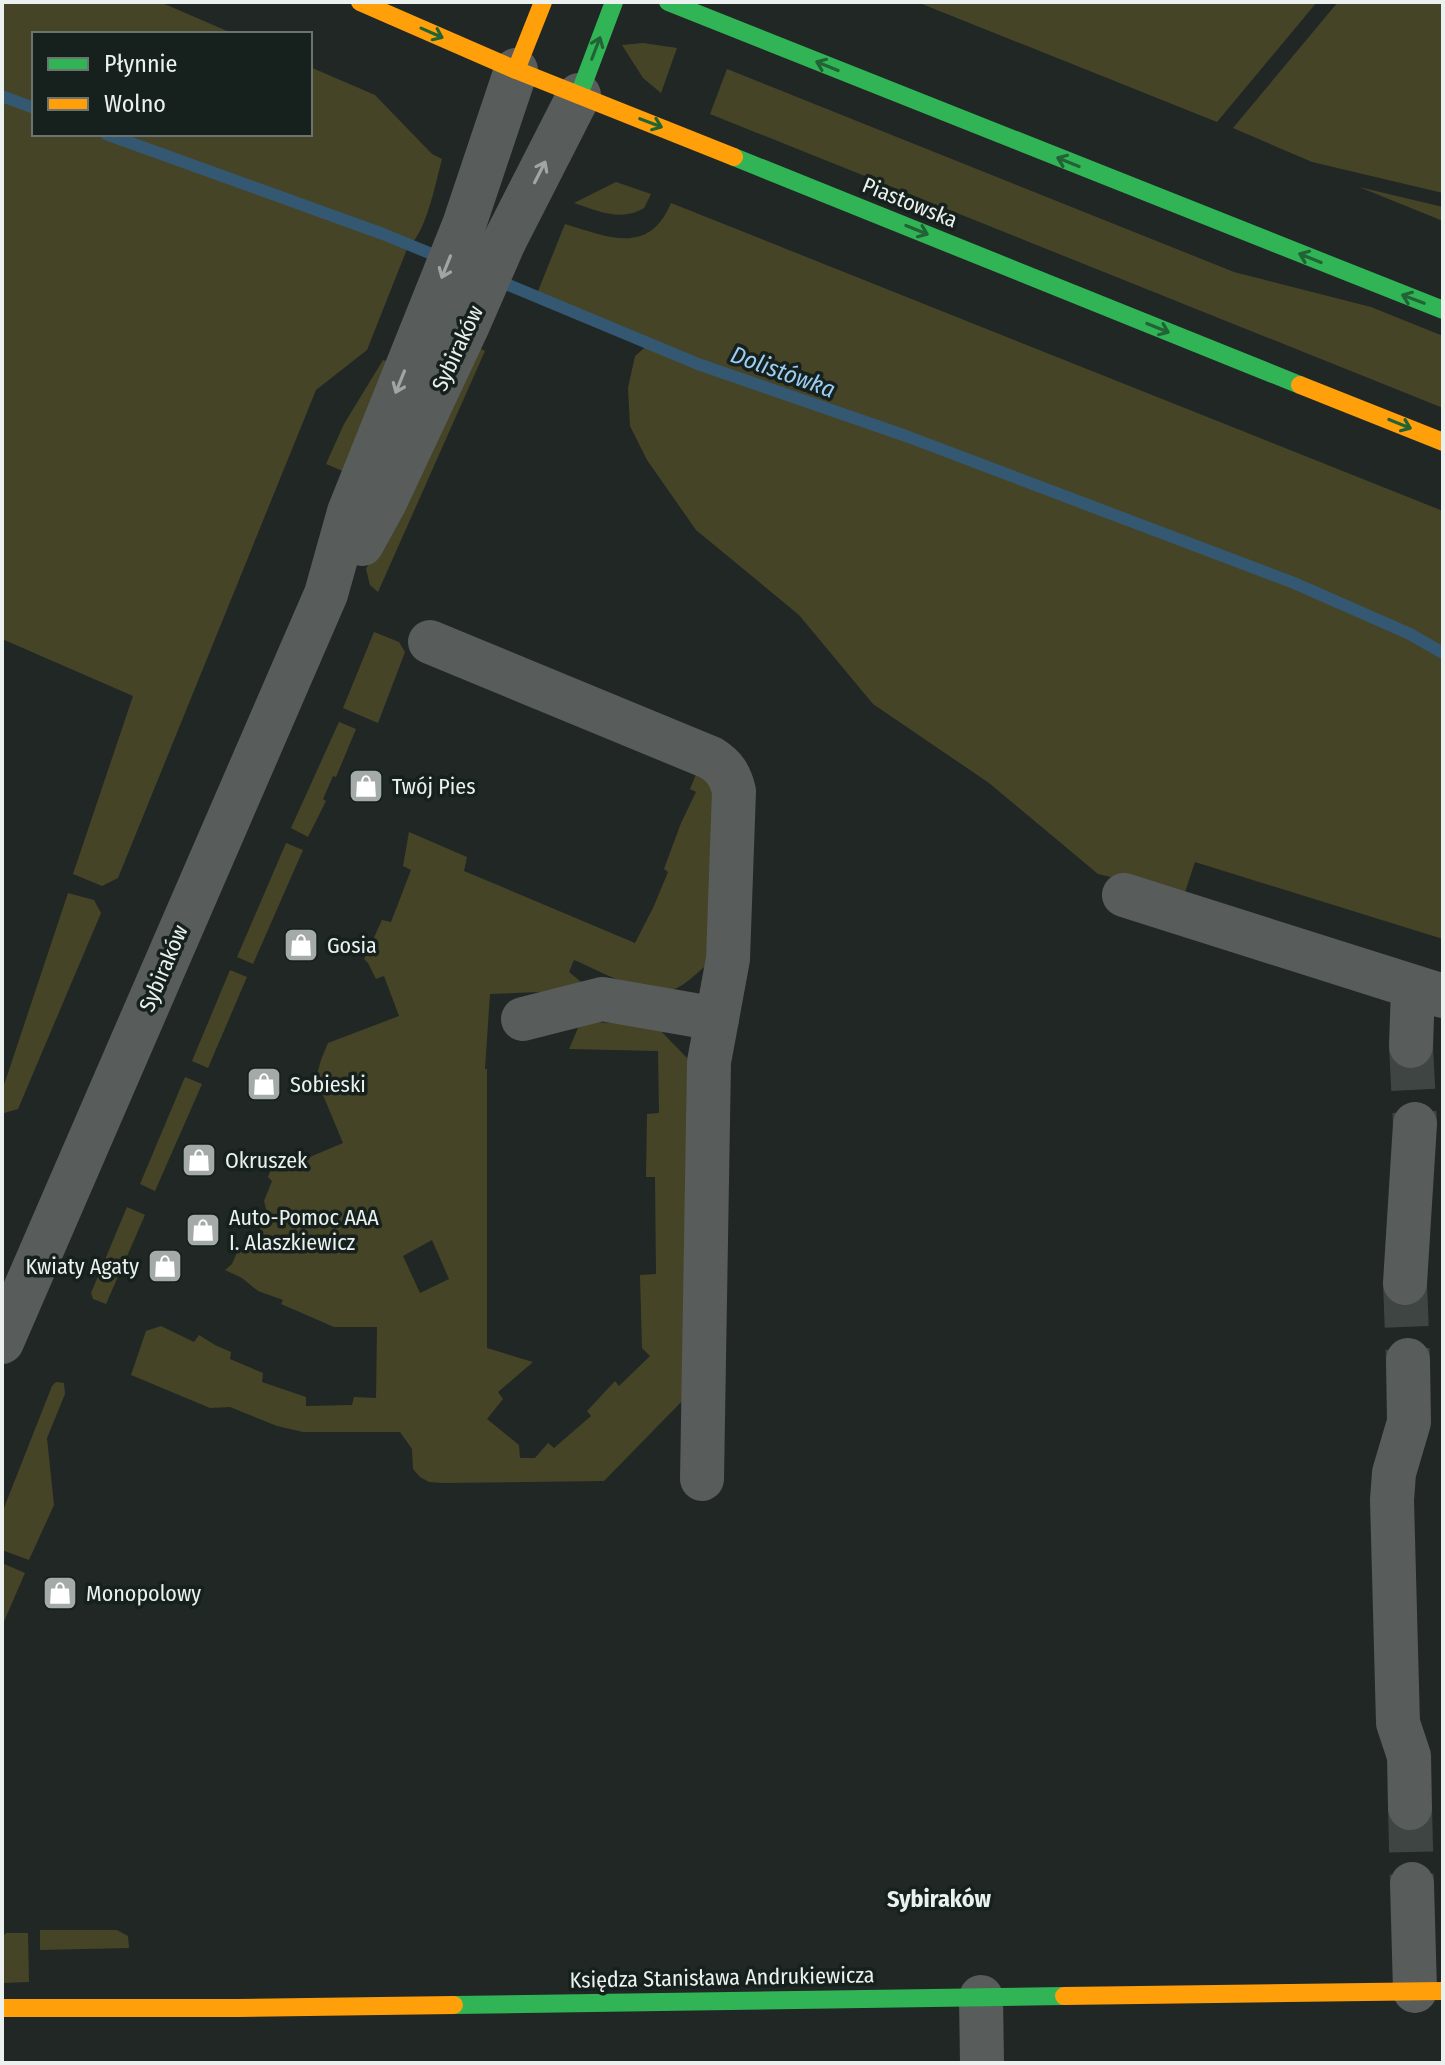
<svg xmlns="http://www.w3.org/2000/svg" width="1445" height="2065" font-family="'Fira Sans Condensed',sans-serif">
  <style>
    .green { fill: #464427; fill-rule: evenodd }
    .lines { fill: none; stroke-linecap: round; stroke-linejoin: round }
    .stream { stroke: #345872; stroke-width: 12 }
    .street-tunnel { stroke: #3f4543; stroke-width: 44; stroke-dasharray: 44 22; stroke-linecap: butt }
    .street { stroke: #585c5b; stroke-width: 44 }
    .fast { stroke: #30b455; stroke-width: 18 }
    .slow { stroke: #ff9f0a; stroke-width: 18 }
    .oneway { stroke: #226336 }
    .oneway2 { stroke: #a1a6a4 }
    .labels { text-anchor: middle; stroke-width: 7; stroke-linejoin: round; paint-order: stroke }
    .street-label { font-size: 22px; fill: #eaf1ee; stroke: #16201d }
    .poi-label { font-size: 22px; fill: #eaf1ee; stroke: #16201d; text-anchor: start }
    .water-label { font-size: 24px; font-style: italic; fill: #9ccef5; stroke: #16201d }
    .neighbourhood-label { font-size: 24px; font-weight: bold; fill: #eaf1ee; stroke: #16201d }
  </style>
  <rect width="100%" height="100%" fill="#212725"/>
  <g class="green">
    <path d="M2 2H160L234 34H34V134H310V67L375 95 432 154 442 159C435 185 427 231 407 249L367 350 316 390 118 878 102 886 73 874 133 696 2 639Z"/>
    <polygon points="917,2 1317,2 1217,122"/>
    <polygon points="1338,2 1443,2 1443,193 1312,162 1233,128"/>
    <polygon points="643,43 677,48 661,93 643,78 622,45"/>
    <polygon points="727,69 1234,272 1371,307 1443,336 1443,408 710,114"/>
    <path d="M616 182 651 194 644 208C621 222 598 211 574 203Z"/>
    <polygon points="1359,187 1443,207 1443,221"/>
    <path d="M671 203 1443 511V939L1195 862 1184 895 1098 874 989 783 873 704 799 615 696 530 647 460 630 426 628 388 635 356 649 344 536 296 565 224C608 237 649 256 671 203Z"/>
    <polygon points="477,347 485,351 378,592 370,585 366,569"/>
    <polygon points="383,360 392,363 350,474 326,464 344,424"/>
    <polygon points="374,632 399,642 405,652 378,723 343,708"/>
    <polygon points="339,722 356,729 336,777 333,776 323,799 326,801 308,837 291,828"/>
    <path d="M699 767 714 780 717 955C708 963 687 984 677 988 648 1000 601 971 574 960L569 972 591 990 490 994 485 1069H487V1348L533 1362 498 1392 503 1399 487 1419 519 1445 520 1458H535L548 1443 554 1448 591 1416 587 1411 615 1381 619 1386 650 1356 642 1348 640 1275 656 1274 655 1177H646L647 1114 659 1113 658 1051 569 1049 581 1021 656 1026 687 1058 686 1397 604 1481 443 1483 429 1482 420 1477 413 1469 412 1449 400 1432H303L277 1426 230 1407 210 1408 131 1375 146 1331 161 1326 194 1342 199 1335 215 1345 231 1352 230 1359 263 1373 262 1382 306 1397V1406L352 1405 354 1397 376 1398 377 1327H334L281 1304 283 1300 258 1291 242 1278 225 1270 232 1264 238 1250C245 1252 249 1251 253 1245L267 1213 264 1201 272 1181 268 1177 273 1163 302 1152 305 1159 343 1143 316 1078 321 1060 328 1043 399 1016 384 976 376 979 368 963 364 959 382 920 391 922 411 870 403 866 409 832 467 857 464 871 635 943 653 908 668 872 664 869 681 823 696 792 690 789ZM432 1240 449 1279 420 1293 403 1256Z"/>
    <polygon points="286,843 303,850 253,964 237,957"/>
    <polygon points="68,893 94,900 101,913 18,1109 4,1113 2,1112 2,1091"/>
    <polygon points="230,970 247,977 208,1068 192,1061"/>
    <polygon points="185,1077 202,1084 155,1191 140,1184"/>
    <polygon points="127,1207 145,1215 106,1304 93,1299 91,1293"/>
    <polygon points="56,1382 64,1383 65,1394 47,1438 54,1505 29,1560 2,1550 2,1513 52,1386"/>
    <polygon points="2,1563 25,1573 2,1626"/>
    <polygon points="40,1930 117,1930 128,1936 129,1948 40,1950"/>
    <polygon points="6,1933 28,1933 29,1982 2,1983 2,1938"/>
  </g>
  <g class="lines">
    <g class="stream">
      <polyline points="2,96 34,108"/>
      <polyline points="106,134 383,234 444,259"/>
      <polyline points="494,279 698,364 906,436 1294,583 1410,634 1443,653"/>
    </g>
    <g class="street-tunnel">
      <polyline points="1411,1046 1415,1124"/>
      <polyline points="1405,1283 1408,1360"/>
      <polyline points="1410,1808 1412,1884"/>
    </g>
    <g class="street">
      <polyline points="362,544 385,502 468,325 504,242 579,95"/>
      <path d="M430 642 711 758C725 767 730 775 734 791L728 959 709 1062 702 1479"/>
      <polyline points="1124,895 1443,996"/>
      <polyline points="523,1019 602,999 717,1019"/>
      <polyline points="1411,1046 1413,988"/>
      <polyline points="1405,1283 1415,1124"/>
      <polyline points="2,1342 326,594 349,512 464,225 516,70"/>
      <polyline points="1408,1360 1409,1422 1394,1473 1392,1500 1398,1723 1409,1756 1410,1808"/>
      <polyline points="1412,1884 1415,1991"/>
      <polyline points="981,1997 982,2063"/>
    </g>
    <g class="fast">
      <polyline points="668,2 1443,310"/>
      <polyline points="579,95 614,2"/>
      <polyline points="734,157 1300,385"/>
      <polyline points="454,2005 1064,1996"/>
    </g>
    <g class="slow">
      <polyline points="360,2 516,70 734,157"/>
      <polyline points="516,70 543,2"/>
      <polyline points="1300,385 1443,442"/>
      <polyline points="1064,1996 1443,1991"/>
      <polyline points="2,2008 238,2008 454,2005"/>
    </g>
  </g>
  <defs><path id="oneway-shaft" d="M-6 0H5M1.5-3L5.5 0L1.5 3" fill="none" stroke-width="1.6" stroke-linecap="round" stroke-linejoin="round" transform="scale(2)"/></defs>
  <g class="oneway">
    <use href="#oneway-shaft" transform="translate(432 33) rotate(24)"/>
    <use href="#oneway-shaft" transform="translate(596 48) rotate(-69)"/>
    <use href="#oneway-shaft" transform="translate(827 66) rotate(-158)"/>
    <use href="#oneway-shaft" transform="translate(651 123) rotate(21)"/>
    <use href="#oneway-shaft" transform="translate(1068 162) rotate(-158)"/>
    <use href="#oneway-shaft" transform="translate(917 230) rotate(22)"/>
    <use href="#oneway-shaft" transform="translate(1310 258) rotate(-158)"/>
    <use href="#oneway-shaft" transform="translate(1413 299) rotate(-159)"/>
    <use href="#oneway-shaft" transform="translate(1158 328) rotate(22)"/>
    <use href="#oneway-shaft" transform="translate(1400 424) rotate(22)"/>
  </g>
  <g class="oneway2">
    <use href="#oneway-shaft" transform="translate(540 172) rotate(-63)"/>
    <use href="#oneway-shaft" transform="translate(446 267) rotate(112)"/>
    <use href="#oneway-shaft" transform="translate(400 382) rotate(112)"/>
  </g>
  <defs>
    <g id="shop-square" transform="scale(1.8)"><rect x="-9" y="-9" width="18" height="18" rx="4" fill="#a4aaa8" stroke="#16201d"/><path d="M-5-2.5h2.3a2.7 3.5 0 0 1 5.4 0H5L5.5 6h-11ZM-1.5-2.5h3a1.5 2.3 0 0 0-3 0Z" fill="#fff"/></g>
  </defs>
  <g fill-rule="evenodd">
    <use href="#shop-square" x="366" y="786"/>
    <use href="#shop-square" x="301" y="945"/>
    <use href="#shop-square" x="264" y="1084"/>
    <use href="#shop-square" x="199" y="1160"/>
    <use href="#shop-square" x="203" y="1230"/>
    <use href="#shop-square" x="165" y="1266"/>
    <use href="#shop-square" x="60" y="1593"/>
  </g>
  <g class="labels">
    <g class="street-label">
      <text transform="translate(910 202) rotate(22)" y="8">Piastowska</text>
      <text transform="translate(457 348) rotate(-65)" y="8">Sybiraków</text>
      <text transform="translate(163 968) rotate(-67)" y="8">Sybiraków</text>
      <text transform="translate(722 1977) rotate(-1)" y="8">Księdza Stanisława Andrukiewicza</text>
    </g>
    <g class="poi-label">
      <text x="392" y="794">Twój Pies</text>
      <text x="327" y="953">Gosia</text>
      <text x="290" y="1092">Sobieski</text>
      <text x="225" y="1168">Okruszek</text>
      <text x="229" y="1225">Auto-Pomoc AAA<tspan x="229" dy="25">I. Alaszkiewicz</tspan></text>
      <text x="139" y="1274" text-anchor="end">Kwiaty Agaty</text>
      <text x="86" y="1601">Monopolowy</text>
    </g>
    <g class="water-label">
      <text transform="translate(783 372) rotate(20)" y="8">Dolistówka</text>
    </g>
    <g class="neighbourhood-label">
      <text x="939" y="1907">Sybiraków</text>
    </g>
  </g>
  <rect width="1445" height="2065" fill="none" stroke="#eaf1ee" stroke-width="8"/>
  <rect x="32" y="32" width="280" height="104" fill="#16201d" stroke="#6b7471" stroke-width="2"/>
  <rect x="48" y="58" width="40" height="12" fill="#30b455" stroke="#6b7471" stroke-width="2"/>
  <text x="104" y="72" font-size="24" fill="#eaf1ee">Płynnie</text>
  <rect x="48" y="98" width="40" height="12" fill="#ff9f0a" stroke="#6b7471" stroke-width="2"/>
  <text x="104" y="112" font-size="24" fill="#eaf1ee">Wolno</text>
</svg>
